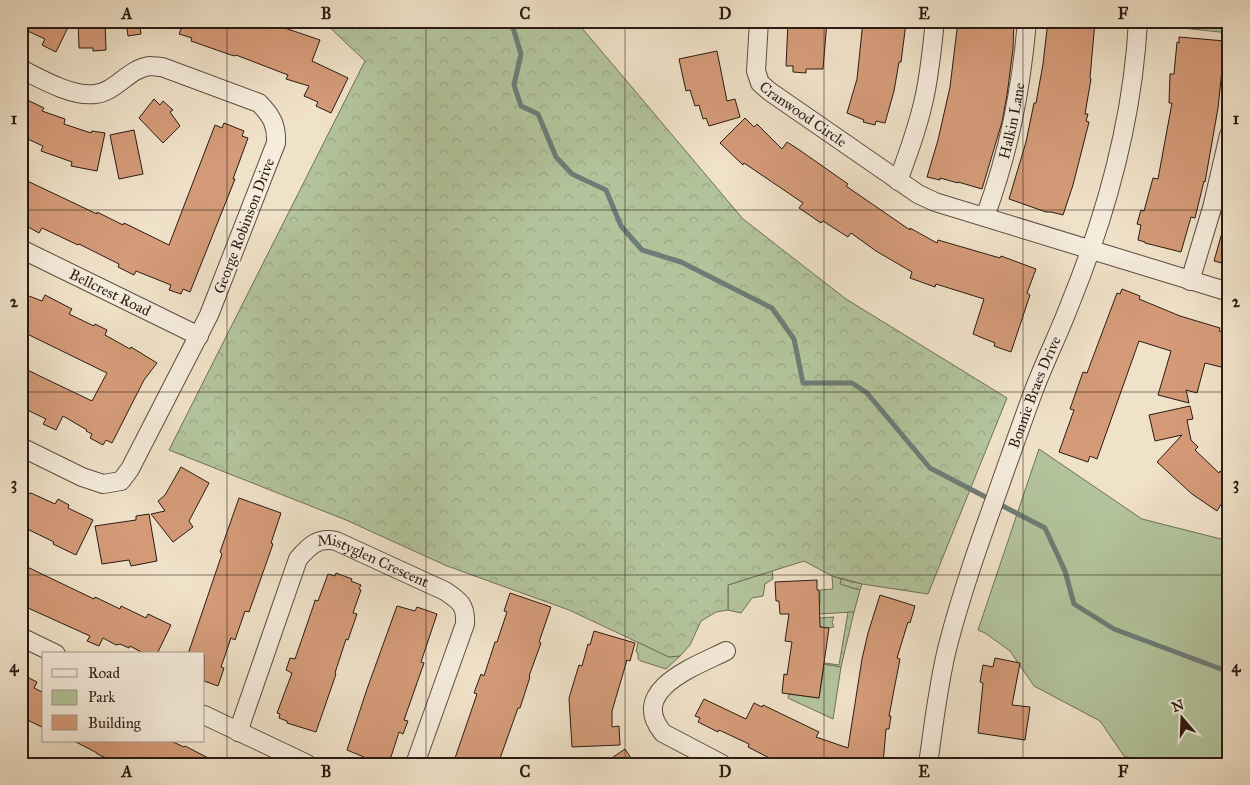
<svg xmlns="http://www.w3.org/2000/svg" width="1250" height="785" font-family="'IM FELL Great Primer',serif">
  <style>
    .green { fill: #b3c49c; stroke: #6e7058 }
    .forest { fill: url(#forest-crowns); stroke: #6e7058 }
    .garden { fill: url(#garden-dots); stroke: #6e7058 }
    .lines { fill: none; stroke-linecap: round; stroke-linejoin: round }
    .stream { stroke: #6d7c76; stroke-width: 5 }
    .building { fill: #d59b79; stroke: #2a1b13 }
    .minor-casing { stroke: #5c4d40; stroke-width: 20 }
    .minor { stroke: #f5ecdc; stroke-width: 18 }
    .grid { fill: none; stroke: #2a1b13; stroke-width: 1; stroke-opacity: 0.55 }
    .labels { text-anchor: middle; stroke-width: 4; stroke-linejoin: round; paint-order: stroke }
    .street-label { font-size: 15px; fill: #2a1b13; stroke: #f5ecdc }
    .neatline { fill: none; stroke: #2a1b13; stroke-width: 2 }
    .grid-label { font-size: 16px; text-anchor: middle; font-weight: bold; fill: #2a1b13 }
  </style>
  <defs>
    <pattern id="forest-crowns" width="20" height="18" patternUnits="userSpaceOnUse" patternTransform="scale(1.25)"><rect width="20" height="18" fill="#b3c49c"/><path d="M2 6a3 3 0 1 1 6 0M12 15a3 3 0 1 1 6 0" fill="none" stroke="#9aa886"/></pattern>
    <pattern id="garden-dots" width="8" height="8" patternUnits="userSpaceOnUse" patternTransform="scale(1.25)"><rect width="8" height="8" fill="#b3c49c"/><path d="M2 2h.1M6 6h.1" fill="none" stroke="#9aa886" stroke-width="1.8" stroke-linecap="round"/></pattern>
  </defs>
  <rect width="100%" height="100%" fill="#f0e2c9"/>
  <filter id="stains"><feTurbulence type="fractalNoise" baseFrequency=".004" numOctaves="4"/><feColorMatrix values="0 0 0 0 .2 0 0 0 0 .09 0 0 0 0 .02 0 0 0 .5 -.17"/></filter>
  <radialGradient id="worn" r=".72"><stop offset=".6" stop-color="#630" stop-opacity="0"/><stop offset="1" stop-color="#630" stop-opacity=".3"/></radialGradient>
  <g class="green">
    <polygon points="1164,21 1229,21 1229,33 1164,26"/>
    <polygon points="1039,449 1142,519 1229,541 1229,764 1152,764 1124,756 1100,721 1034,686 1010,651 985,633 978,630"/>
    <polygon points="772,571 773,579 765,584 763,596 752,598 741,613 728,610 728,585"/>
    <polygon points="832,576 841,579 841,584 860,590 854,612 818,614 819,618 834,617 832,622 834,627 829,628 801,624 820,603 820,590 833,589"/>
    <polygon points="638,642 669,657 680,656 666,669 641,661 638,659 638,653 636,652"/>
    <polygon points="819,663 841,667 833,719 788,698 789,694 819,698 824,667 818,666"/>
  </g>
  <polygon class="forest" points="323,21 576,21 743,219 846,299 1007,398 928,594 862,584 832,576 804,561 728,585 728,610 716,612 701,621 690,645 680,656 669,657 569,610 447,566 346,520 169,450 365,61"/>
  <g class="garden">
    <polygon points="841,579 862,584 860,590 840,584"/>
    <polygon points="848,612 854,612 841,667 824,664 825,663 839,665"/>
  </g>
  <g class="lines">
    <polyline class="stream" points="511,21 521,54 514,85 521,106 538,114 556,157 572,174 606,190 621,226 642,250 681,262 772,308 794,339 803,383 852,383 867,393 930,468 1045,528 1065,571 1074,604 1114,629 1229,672"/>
  </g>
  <g class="building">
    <polygon points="21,21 71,21 56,52 42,45 45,39 21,28"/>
    <polygon points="78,21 105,21 106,50 93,51 93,48 79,48"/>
    <polygon points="126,21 139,21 141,34 128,36"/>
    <polygon points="184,21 278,21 276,25 320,40 312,61 348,78 331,113 316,106 318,102 304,96 309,86 286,79 288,75 236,55 235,56 231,55 191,41 192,38 179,34"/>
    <polygon points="792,21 827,21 823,69 806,69 806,73 793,72 793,66 786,66 788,22"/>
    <polygon points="863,21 906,23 901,62 899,62 894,91 885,123 876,121 875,125 863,122 864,120 847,113 857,79"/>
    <polygon points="958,21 1014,21 1013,49 1007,95 1002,122 982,189 958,182 958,183 940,178 940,180 927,177 938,140 950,87"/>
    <polygon points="1048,21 1095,21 1090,78 1091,79 1085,114 1088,114 1086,121 1089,122 1073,185 1063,215 1051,212 1046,212 1009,199 1026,142 1034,103 1036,103 1043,64"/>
    <polygon points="1179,37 1225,41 1218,108 1205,182 1204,181 1195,218 1191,217 1181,252 1145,243 1145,242 1138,240 1141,225 1137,224 1141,210 1144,211 1153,178 1158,179 1172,103 1169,103 1170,74 1174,74 1177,42 1179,43"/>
    <polygon points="717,51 727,101 735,99 740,117 709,126 706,118 703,119 699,105 695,106 690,90 686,91 679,59"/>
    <polygon points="21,97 44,108 42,111 65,119 64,124 91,133 92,131 105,133 97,171 71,166 72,162 41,151 43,146 21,136"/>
    <polygon points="154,99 160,105 163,101 173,110 170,112 180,126 163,143 139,118"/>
    <polygon points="745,118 754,127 757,124 782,149 787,142 798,149 848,184 846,186 910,230 910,228 937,243 938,240 1000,258 1001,256 1036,269 1027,293 1030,295 1011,352 994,346 995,343 973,334 984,299 936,284 935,287 910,278 912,272 876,251 851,233 848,237 823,221 821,223 799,208 803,203 744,163 743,165 720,143"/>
    <polygon points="224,123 244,131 242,136 248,138 233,179 235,179 190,292 183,289 181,294 169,290 171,285 136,271 134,275 118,267 119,264 79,244 78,245 42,228 39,233 21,223 21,178 97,214 97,212 123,225 124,223 169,245 215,125 222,128"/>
    <polygon points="134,130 143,174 119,179 110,135"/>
    <polygon points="1225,222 1229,223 1229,265 1214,261"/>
    <polygon points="1122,289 1140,296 1139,299 1180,316 1220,328 1219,331 1229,333 1229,369 1205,363 1197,393 1186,390 1189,403 1158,395 1171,351 1139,341 1097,459 1090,456 1088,462 1059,452 1074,410 1070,409 1083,372 1087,373 1117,293 1120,294"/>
    <polygon points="21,293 42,301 45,295 72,309 69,314 94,326 95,324 107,330 105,335 130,349 131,347 157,363 144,380 112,443 106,440 103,445 90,438 92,434 86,431 87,430 63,416 56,430 43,424 46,419 21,407 21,367 92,401 107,373 21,331"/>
    <polygon points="1190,406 1193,419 1187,420 1191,440 1198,447 1195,450 1219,473 1220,471 1229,476 1229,491 1217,511 1192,494 1157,462 1182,435 1155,441 1149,415"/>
    <polygon points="181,467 209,483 189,521 193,527 173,542 151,514 165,511 158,501 165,495"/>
    <polygon points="21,490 28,494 31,493 55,504 58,499 69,505 68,508 93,520 76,555 53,544 54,542 21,526"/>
    <polygon points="239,498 281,513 271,543 273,544 249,612 245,611 235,640 231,638 221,667 224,668 218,686 204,681 204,654 188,654 222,554 220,552"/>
    <polygon points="149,514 157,561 131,566 129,560 102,564 95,526 136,520 136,516"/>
    <polygon points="21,564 94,599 95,597 120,609 121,606 146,618 148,614 171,625 157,654 145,654 130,646 129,648 120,644 116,645 103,638 99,646 87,641 90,636 28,608 29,607 21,604"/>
    <polygon points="336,573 352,579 351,581 361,585 359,589 361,590 353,613 357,614 348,640 346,639 335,673 336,674 316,732 287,723 287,721 279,718 280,714 277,713 292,673 286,670 290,658 295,659 314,604 315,600 318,601 328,574 335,576"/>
    <polygon points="817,580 817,590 819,590 820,627 829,628 819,698 782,693 784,674 787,675 792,642 785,641 789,614 780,614 779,601 776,601 775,582"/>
    <polygon points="510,593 551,607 539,642 541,643 529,676 530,677 520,708 518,708 498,764 453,764 477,694 474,693 481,674 484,676 495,642 497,642 507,612 504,611"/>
    <polygon points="880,595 915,606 910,623 908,622 897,658 900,659 889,716 891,716 889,729 886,729 883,764 781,764 748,747 749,744 719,730 718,732 698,722 700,718 695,716 704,699 746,719 754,703 762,707 763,705 819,732 816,737 848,748 862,659 868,633"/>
    <polygon points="397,606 415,611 417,607 437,614 421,662 424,663 404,720 408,721 403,734 399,732 390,760 386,759 384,764 371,764 363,761 364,757 347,750 367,689"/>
    <polygon points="594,631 635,643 630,661 627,660 612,711 612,727 619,726 620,745 572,747 569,698 579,665 582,666 588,644 590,645"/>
    <polygon points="995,658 1020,663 1012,705 1030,707 1025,740 978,733 983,683 980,682 983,665 993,667"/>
    <polygon points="21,674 37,682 34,688 44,693 44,728 21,717"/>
    <polygon points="74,741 171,741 184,747 185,746 220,764 120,764 97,754 97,753"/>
    <polygon points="625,749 635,764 603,764"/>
  </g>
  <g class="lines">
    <g class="minor-casing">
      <g id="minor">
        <path id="s1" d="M759 21 756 71 760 83 769 91 918 194 935 202 1229 292"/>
        <path d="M21 69C41 79 72 97 95 94 116 92 129 68 150 66 154 66 158 67 162 67L259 103C272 116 277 126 276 143L209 315 130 469 121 481 103 484 82 477 21 447"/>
        <path d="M898 181C908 154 918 127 924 99 930 73 932 47 935 21"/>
        <path id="s2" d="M985 217C1009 151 1021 91 1027 21"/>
        <path id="s3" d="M21 249 199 336"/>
        <polyline points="1190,281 1212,208 1229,135"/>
        <polyline points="21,637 56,654"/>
        <polyline points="204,715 307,764"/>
        <path id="s4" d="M238 732 298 559C309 546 318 537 336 541L445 591C460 601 466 605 465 624L415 764"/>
        <path d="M722 764 663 733C627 690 696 666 726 651"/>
        <path id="s5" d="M928 764C934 724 938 684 948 645 962 591 981 538 1000 485 1011 454 1022 422 1034 390 1045 361 1059 333 1070 304 1107 213 1133 119 1138 21"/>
      </g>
    </g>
    <use href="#minor" class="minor"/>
  </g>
  <path class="grid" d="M227 21V764M426 21V764M625 21V764M824 21V764M1023 21V764M21 210H1229M21 392H1229M21 575H1229"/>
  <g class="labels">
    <g class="street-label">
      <text dy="5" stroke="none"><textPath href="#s1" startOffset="116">Cranwood Circle</textPath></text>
      <text dy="5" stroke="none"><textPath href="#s2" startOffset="100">Halkin Lane</textPath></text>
      <text transform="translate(244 226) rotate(-69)" y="5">George Robinson Drive</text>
      <text dy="5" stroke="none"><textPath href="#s3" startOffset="99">Bellcrest Road</textPath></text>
      <text dy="5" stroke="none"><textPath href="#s5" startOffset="388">Bonnie Braes Drive</textPath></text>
      <text dy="5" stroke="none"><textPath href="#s4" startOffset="269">Mistyglen Crescent</textPath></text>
    </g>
  </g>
  <rect width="1250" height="785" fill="none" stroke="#f0e2c9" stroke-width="55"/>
  <rect x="42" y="652" width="162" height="90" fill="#f5ecdc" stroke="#a4988c"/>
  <rect x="52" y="669" width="25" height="8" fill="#f5ecdc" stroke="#a4988c"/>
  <text x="88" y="678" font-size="15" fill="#2a1b13">Road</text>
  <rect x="52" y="690" width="25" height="15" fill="#b3c49c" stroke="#a4988c"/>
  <text x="88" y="702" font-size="15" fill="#2a1b13">Park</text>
  <rect x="52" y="715" width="25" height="15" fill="#d59b79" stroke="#a4988c"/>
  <text x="88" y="728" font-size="15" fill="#2a1b13">Building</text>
  <g transform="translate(1182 718) rotate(341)" stroke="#f5ecdc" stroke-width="4" paint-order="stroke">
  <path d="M0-4L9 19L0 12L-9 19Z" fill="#2a1b13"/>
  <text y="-8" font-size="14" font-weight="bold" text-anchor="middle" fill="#2a1b13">N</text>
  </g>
  <rect x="28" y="28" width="1194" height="730" class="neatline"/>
  <g class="grid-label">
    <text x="127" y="19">A</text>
    <text x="326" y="19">B</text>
    <text x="525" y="19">C</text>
    <text x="725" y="19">D</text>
    <text x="924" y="19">E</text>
    <text x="1123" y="19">F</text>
    <text x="14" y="124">1</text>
    <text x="1236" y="124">1</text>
    <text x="14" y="307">2</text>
    <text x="1236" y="307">2</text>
    <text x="14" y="489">3</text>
    <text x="1236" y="489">3</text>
    <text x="14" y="672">4</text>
    <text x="1236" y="672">4</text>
    <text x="127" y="777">A</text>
    <text x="326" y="777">B</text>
    <text x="525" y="777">C</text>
    <text x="725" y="777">D</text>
    <text x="924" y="777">E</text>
    <text x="1123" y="777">F</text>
  </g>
  <rect width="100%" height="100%" filter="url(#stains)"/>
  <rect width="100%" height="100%" fill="url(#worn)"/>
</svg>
